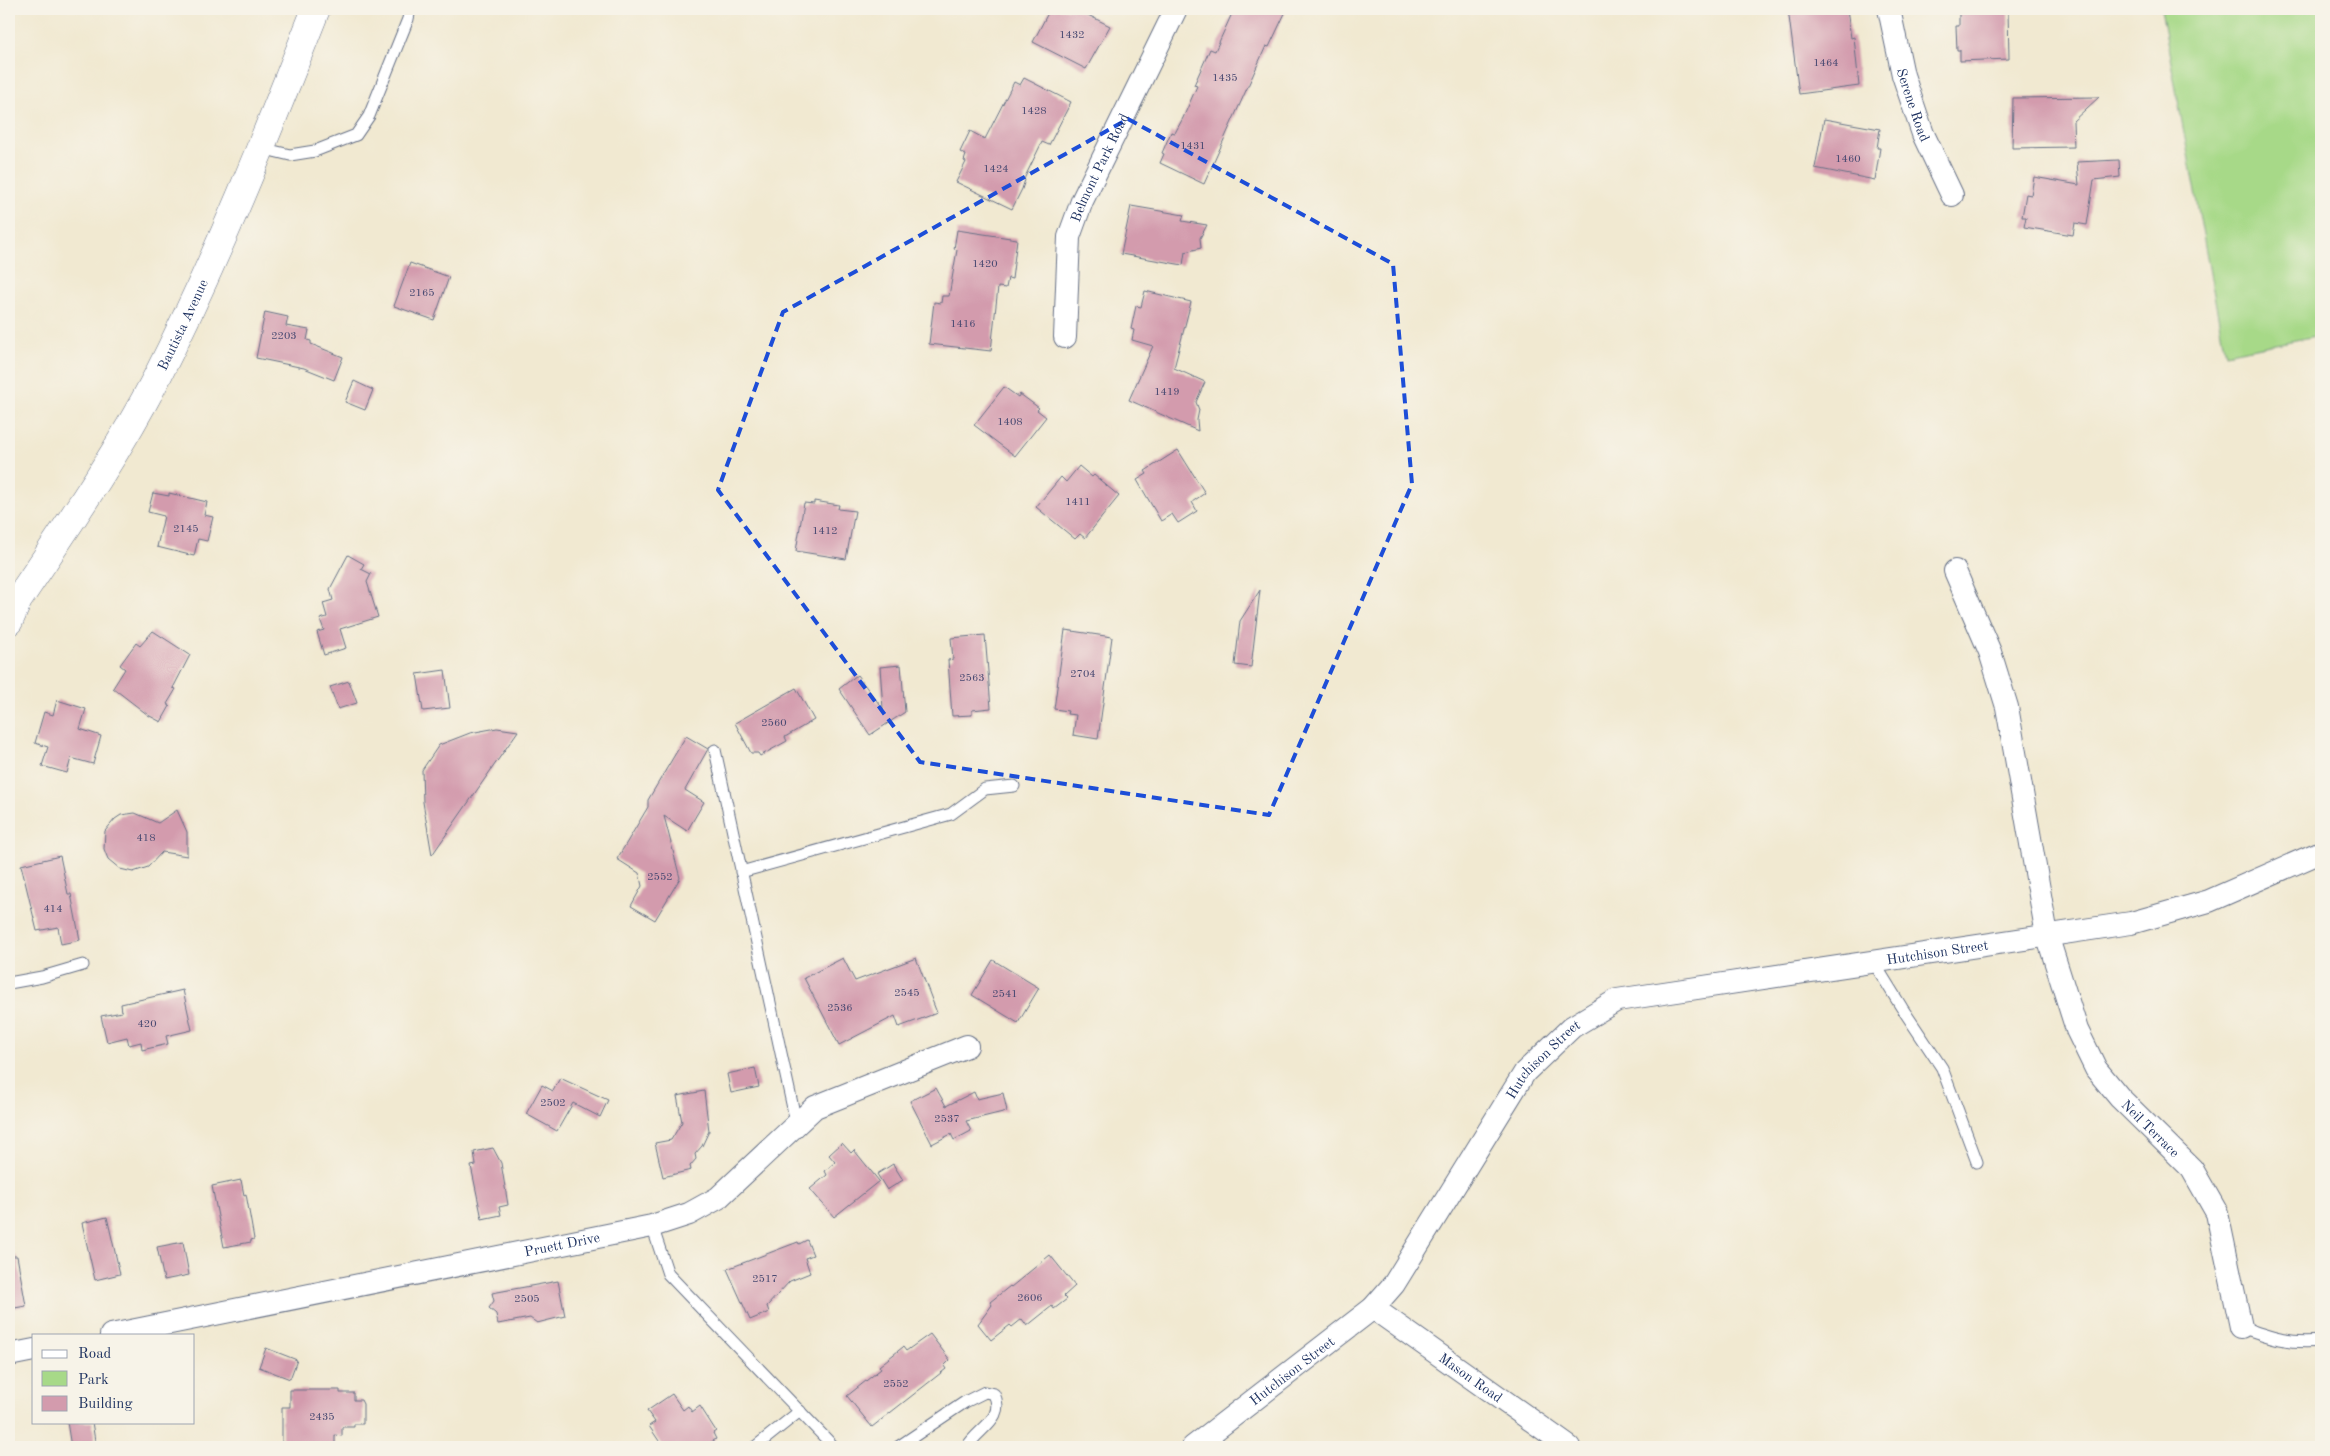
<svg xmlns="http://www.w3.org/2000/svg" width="2330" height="1456" font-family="'Old Standard TT',serif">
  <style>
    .green { fill: #a7d988; stroke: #618473 }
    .building { fill: #d39bad }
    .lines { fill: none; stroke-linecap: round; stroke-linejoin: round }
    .service-casing { stroke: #667086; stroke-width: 13 }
    .minor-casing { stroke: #667086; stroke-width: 24 }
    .tertiary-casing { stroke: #667086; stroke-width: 29 }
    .service { stroke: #fff; stroke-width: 11 }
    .minor { stroke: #fff; stroke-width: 22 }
    .tertiary { stroke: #fff; stroke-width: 28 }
    .marked { fill: none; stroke: #1d4ed8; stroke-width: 4; stroke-dasharray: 10 6; stroke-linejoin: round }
    .labels { text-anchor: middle; stroke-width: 4.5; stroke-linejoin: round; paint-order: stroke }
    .number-label { font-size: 11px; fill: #494a72 }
    .street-label { font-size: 14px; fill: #1b2f5e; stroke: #f7f3e8 }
  </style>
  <rect width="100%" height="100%" fill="#f7f3e8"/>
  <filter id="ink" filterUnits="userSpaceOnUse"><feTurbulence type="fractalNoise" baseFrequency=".02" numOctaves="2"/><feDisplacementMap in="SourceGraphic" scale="10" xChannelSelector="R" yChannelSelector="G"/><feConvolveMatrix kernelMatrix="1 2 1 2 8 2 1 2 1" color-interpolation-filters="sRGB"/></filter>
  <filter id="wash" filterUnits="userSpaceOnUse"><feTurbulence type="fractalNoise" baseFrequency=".0096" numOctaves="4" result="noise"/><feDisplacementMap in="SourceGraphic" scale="20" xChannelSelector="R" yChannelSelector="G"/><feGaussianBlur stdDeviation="1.12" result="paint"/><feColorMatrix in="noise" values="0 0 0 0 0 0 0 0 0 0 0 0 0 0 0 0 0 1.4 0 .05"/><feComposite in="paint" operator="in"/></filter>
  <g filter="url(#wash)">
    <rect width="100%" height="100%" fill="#f1e9d1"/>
    <polygon class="green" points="2161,9 2321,9 2321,335 2225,354"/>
    <g id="blocks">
      <g class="building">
        <polygon points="1050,9 1076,9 1110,26 1086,69 1033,42"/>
        <polygon points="1234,9 1287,9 1269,47 1266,46 1204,184 1160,163 1164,154 1162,153 1171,132 1175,133 1183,118 1197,86 1194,85 1210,49 1215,51"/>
        <polygon points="1788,9 1847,9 1851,38 1854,37 1859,86 1799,94"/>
        <polygon points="1988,9 2008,9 2009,59 1960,61 1960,50 1957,50 1956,26 1959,26 1959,10"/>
        <polygon points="1024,78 1071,102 1049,145 1042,142 1024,179 1025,180 1022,189 1012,209 956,182 966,162 964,161 966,155 960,152 970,131 985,139 1014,82 1020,85"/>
        <polygon points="2099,97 2073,121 2074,147 2012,148 2013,98"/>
        <polygon points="1824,119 1880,129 1877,148 1880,148 1875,180 1815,168"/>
        <polygon points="2119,160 2120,177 2094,180 2087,225 2075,223 2073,235 2024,227 2026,217 2022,217 2026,194 2031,195 2034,177 2079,185 2077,162"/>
        <polygon points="1131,206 1184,215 1182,221 1207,225 1200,238 1201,248 1185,252 1183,265 1121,254"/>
        <polygon points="957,230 1017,239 1012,279 1008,278 1006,288 998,287 991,351 929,344 934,302 941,303 942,296 949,296 957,250 954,249"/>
        <polygon points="410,263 449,277 434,320 394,306"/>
        <polygon points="1145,291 1191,302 1174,368 1205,382 1196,402 1199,410 1197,420 1198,431 1129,400 1153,346 1132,340 1134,330 1131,329 1136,306 1141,307"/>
        <polygon points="265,312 288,317 286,326 309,330 307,340 311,341 311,344 343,357 334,380 304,368 256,358"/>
        <polygon points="354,381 373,390 365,410 345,402"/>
        <polygon points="1004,387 1018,397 1020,394 1039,408 1037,410 1046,417 1015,456 974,425"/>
        <polygon points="1178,450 1205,493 1192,502 1197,511 1178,523 1172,514 1161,521 1137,480 1147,474 1145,471"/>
        <polygon points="1079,466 1092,477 1094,475 1119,496 1085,538 1080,534 1075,539 1036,507 1061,477 1066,482"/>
        <polygon points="153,493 169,496 169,493 207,502 204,515 213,517 207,541 198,539 194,556 157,547 164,516 148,512"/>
        <polygon points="814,501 839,505 838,509 855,511 846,559 796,551 804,503 814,504"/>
        <polygon points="348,555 364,564 361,569 371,574 367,582 378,617 340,629 346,648 324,655 317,632 324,630 320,619 327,617 323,603 333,600 330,589"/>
        <polygon points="1260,590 1251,667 1235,665 1240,621"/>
        <polygon points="1065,630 1112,637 1098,739 1073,735 1076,715 1067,714 1068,711 1054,709"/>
        <polygon points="153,631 190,655 173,688 176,689 167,704 170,706 161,722 148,715 113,688 125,669 120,665 136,643 140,646"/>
        <polygon points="985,635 991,708 972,710 972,715 952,716 948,660 953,659 951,638"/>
        <polygon points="901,665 905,712 870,735 839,689 857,675 883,709 880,667"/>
        <polygon points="445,670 450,708 423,711 417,674"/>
        <polygon points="349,681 357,703 338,709 330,687"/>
        <polygon points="796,688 814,720 785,737 787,741 760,756 758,753 751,753 735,723"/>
        <polygon points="57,700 86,709 80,729 101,736 93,764 71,758 67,773 42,766 48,747 35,743 44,712 53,715"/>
        <polygon points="497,728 518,731 432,855 423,802 422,770 439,745 470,733"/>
        <polygon points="686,736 708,749 685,790 704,802 687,831 664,816 680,878 655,920 631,906 642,886 639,873 617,859 648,807 648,800"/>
        <polygon points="177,810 187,832 187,856 162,852 148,867 133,872 120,869 108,859 104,849 105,831 115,819 121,815 135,813 158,823"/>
        <polygon points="60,856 68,894 71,894 80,940 61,944 58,927 37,931 21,865"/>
        <polygon points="843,958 855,981 916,958 937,1013 899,1027 895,1016 839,1045 804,978"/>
        <polygon points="993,960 1039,988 1018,1023 972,995"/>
        <polygon points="183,990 192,1030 166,1036 168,1044 142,1050 141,1042 129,1045 127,1037 107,1042 101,1016 122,1012 121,1004"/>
        <polygon points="755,1068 759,1087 731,1093 727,1074"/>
        <polygon points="560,1078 608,1100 600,1117 573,1103 557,1131 526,1114 542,1085 553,1091"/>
        <polygon points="936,1088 946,1106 974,1092 977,1099 1003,1093 1007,1111 966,1121 971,1131 954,1140 951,1134 932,1144 910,1101"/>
        <polygon points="704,1091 709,1131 702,1146 695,1154 696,1159 690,1166 691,1170 663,1177 655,1143 671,1140 682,1122 677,1096"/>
        <polygon points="842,1143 851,1153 854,1150 879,1181 834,1217 810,1189 827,1175 825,1171 835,1162 829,1155"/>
        <polygon points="493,1148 501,1163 508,1205 499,1207 501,1215 482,1219 471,1166 476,1165 474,1152"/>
        <polygon points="893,1164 903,1180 887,1190 877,1174"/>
        <polygon points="241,1180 244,1195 246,1194 254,1239 251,1240 251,1242 224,1247 212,1186"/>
        <polygon points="107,1217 120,1274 95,1280 82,1223"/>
        <polygon points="807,1240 813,1255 805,1258 810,1273 790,1281 767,1306 769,1312 750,1320 727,1269 798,1242 799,1244"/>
        <polygon points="183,1242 189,1275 164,1280 157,1247"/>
        <polygon points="1050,1255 1075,1286 1064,1296 1067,1299 1054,1309 1052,1306 1027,1326 1022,1319 1012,1327 1010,1325 991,1340 978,1324 992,1305 990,1302 1010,1286 1011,1287"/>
        <polygon points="9,1256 17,1256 26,1306 9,1309"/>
        <polygon points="558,1281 565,1316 537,1323 530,1318 498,1324 496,1314 489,1308 494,1301 492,1293"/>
        <polygon points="930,1334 950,1360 944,1366 946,1369 872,1427 847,1396 881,1369 879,1366 903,1347 906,1351"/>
        <polygon points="266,1348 297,1360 290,1379 259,1367"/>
        <polygon points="290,1390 340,1390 340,1393 354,1393 354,1400 361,1400 363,1404 363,1424 354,1424 354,1427 342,1427 342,1436 335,1435 335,1446 282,1446 282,1407 290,1407"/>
        <polygon points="672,1394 683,1410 688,1406 692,1412 700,1406 716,1431 713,1433 716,1439 704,1447 663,1447 649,1426 655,1422 647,1411"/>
        <polygon points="67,1422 92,1422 96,1447 71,1447"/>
      </g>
    </g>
  </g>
  <g filter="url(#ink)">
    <use href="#blocks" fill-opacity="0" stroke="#667086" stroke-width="1"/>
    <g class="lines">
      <g class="service-casing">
        <g id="service">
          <polyline points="261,148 290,155 315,151 356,135 369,116 408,19 410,9"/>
          <polyline points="715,750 796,1122"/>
          <polyline points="741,872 951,814 985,789 1014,786"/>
          <polyline points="1873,961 1902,1008 1942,1068 1977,1162"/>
          <polyline points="9,983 42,977 83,965"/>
          <polyline points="652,1226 668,1274 834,1447"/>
          <path d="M2241 1327C2273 1338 2288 1344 2321 1341"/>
          <polyline points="1210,1435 1222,1447"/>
          <polyline points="755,1447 800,1411"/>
          <path d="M898 1447 965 1402 985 1392 994 1394C1006 1419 978 1428 967 1447"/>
        </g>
      </g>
      <g class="minor-casing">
        <g id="minor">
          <path id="s1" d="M1889 9 1903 75 1923 134 1952 195"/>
          <path id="s2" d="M1065 337 1069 237 1082 201 1176 9"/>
          <path id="s3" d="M1955 571 1990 652 2007 707 2047 935 2077 1030 2096 1069 2120 1098 2192 1169 2217 1213 2241 1327"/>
          <path id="s4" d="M1373 1308 1569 1447"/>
          <path id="s5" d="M111 1335 652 1226 689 1214 718 1198 815 1107 967 1046"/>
          <polyline points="9,1355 34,1350"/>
          <path id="s6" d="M1193 1447 1373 1308 1394 1284 1525 1072 1572 1027 1617 1000 2131 923 2209 901 2321 852"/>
        </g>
      </g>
      <g class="tertiary-casing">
        <g id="tertiary">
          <path id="s7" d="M9 621 18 600C66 528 116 456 156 379 217 259 267 134 316 9"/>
        </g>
      </g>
      <use href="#service" class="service"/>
      <use href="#minor" class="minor"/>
      <use href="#tertiary" class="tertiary"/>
    </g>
  </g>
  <path class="marked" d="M1128 119 1393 264 1412 484 1269 815 920 762 718 490 783 312Z"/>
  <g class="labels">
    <g class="number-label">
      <text x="1072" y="38">1432</text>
      <text x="1826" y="66">1464</text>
      <text x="1225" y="81">1435</text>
      <text x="1034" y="114">1428</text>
      <text x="1193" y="149">1431</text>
      <text x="1848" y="162">1460</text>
      <text x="996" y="172">1424</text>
      <text x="985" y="267">1420</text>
      <text x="422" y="296">2165</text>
      <text x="963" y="327">1416</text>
      <text x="284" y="339">2203</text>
      <text x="1167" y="395">1419</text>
      <text x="1010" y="425">1408</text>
      <text x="1078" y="505">1411</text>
      <text x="186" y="532">2145</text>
      <text x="825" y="534">1412</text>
      <text x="1083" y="677">2704</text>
      <text x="972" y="681">2563</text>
      <text x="774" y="726">2560</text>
      <text x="146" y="841">418</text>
      <text x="660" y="880">2552</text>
      <text x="53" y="912">414</text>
      <text x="907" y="996">2545</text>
      <text x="1005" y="997">2541</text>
      <text x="840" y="1011">2536</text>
      <text x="147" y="1027">420</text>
      <text x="553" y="1106">2502</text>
      <text x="947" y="1122">2537</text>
      <text x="765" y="1282">2517</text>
      <text x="1030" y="1301">2606</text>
      <text x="527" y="1302">2505</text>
      <text x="896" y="1387">2552</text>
      <text x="322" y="1420">2435</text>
    </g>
    <g class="street-label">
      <text dy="5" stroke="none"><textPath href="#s1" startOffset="99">Serene Road</textPath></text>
      <text dy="5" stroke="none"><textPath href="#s2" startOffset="176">Belmont Park Road</textPath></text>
      <text dy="5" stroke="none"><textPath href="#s7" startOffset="344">Bautista Avenue</textPath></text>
      <text dy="5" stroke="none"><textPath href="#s6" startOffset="950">Hutchison Street</textPath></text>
      <text dy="5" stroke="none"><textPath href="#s6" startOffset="530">Hutchison Street</textPath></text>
      <text dy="5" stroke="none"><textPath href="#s3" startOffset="601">Neil Terrace</textPath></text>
      <text dy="5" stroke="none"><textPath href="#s5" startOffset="460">Pruett Drive</textPath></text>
      <text dy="5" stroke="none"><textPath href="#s6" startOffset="125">Hutchison Street</textPath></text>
      <text dy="5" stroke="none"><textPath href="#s4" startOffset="120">Mason Road</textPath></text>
    </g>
  </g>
  <rect width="2330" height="1456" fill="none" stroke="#f7f3e8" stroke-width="30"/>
  <rect x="32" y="1334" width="162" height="90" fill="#f7f3e8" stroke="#9fa5b1"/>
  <rect x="42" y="1350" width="25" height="8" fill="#ffffff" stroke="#9fa5b1"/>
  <text x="78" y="1358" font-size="15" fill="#1b2f5e">Road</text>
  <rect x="42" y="1371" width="25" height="15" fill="#a7d988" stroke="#9fa5b1"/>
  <text x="78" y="1384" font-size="15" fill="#1b2f5e">Park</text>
  <rect x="42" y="1396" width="25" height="15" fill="#d39bad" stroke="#9fa5b1"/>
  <text x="78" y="1408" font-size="15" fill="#1b2f5e">Building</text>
</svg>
